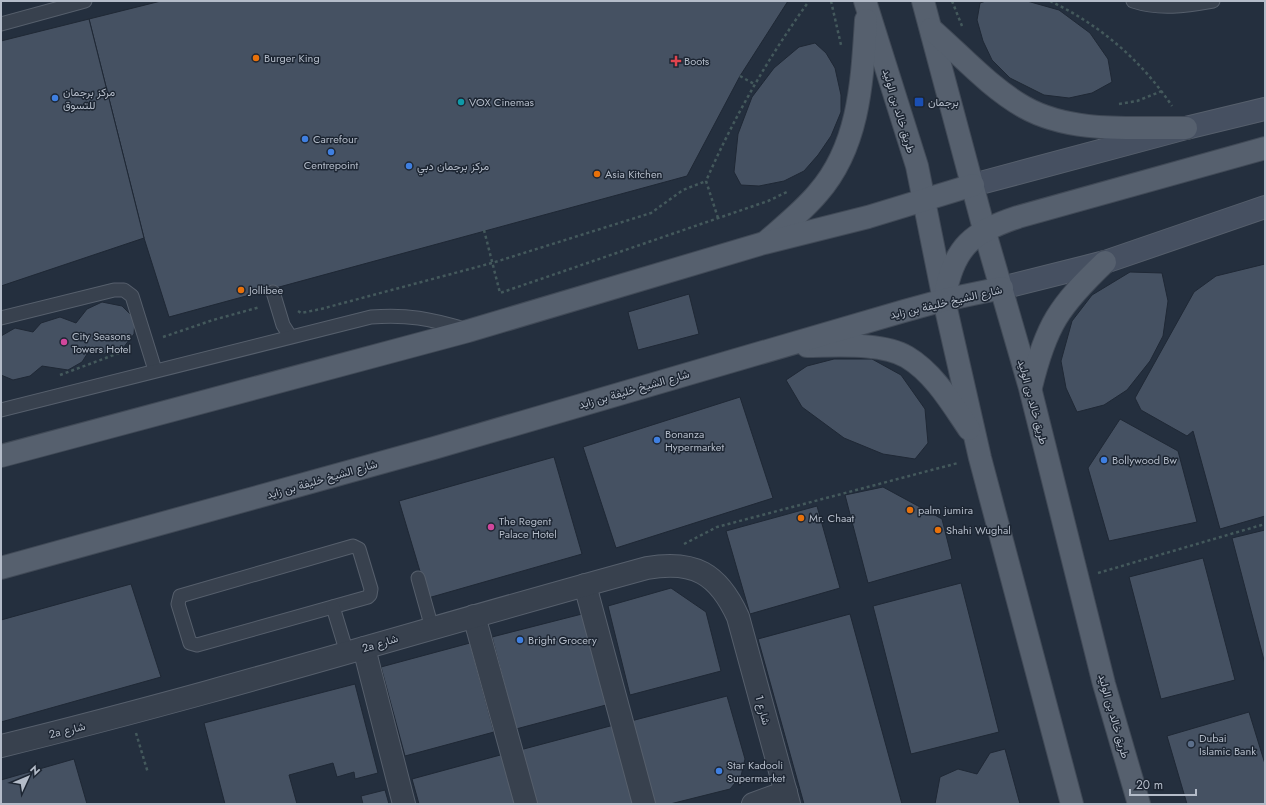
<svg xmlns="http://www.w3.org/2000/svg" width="1266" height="805" font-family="Jost,Vazirmatn,sans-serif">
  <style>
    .building { fill: #455162; stroke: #1f2835 }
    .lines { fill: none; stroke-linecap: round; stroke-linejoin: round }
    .service-casing { stroke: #565f6c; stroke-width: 15 }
    .minor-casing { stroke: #565f6c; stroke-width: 24 }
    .secondary-casing { stroke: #565f6c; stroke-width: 24 }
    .primary-casing { stroke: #414a57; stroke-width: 24 }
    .path { stroke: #44595c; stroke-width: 2.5; stroke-dasharray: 3 3; stroke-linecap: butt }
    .service { stroke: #38414e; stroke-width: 13 }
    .minor { stroke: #38414e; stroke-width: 22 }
    .secondary { stroke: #465061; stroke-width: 22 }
    .primary { stroke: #56606e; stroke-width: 22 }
    .food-dot { fill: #e8710a; stroke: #1d2633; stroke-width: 1.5 }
    .health-dot { fill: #e0444e; stroke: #1d2633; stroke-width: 1.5 }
    .shop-dot { fill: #3f7fe0; stroke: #1d2633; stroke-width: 1.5 }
    .culture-dot { fill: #0f9aa8; stroke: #1d2633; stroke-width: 1.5 }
    .transit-dot { fill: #1a4fb4; stroke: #1d2633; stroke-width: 1.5 }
    .hotel-dot { fill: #d1479c; stroke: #1d2633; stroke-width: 1.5 }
    .service-dot { fill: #5c6f8a; stroke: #1d2633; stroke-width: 1.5 }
    .labels { text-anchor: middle; stroke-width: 3; stroke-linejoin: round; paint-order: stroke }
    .poi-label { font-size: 11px; fill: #b4bcc9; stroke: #1d2633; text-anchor: start }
    .street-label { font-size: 11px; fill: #b4bcc9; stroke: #1d2633 }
  </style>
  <rect width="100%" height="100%" fill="#242f3e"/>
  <g class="building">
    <polygon points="161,1 788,1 740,76 687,176 169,317 144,238 89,19"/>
    <polygon points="986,1 1027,1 1059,10 1090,33 1108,59 1112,82 1092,93 1069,98 1044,95 1010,78 992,60 983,41 977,20 980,3"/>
    <polygon points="89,19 144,238 1,286 1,41"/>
    <polygon points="815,43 826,53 835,68 841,95 841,112 831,136 818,155 804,171 784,181 759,186 741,185 734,172 738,134 752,97 774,68 799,47"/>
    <polygon points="1265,264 1265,516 1220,529 1193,431 1187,436 1141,410 1135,398 1194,292 1216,276"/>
    <polygon points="1130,272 1162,273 1168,301 1163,336 1150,361 1127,390 1104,405 1077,412 1066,388 1061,361 1072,321 1092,295"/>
    <polygon points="689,294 699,334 638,350 628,312"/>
    <polygon points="102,302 122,306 135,319 134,334 123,348 104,354 89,351 82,362 68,370 42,366 30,376 13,380 1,375 1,336 15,328 33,332 41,323 60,317 76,323 87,309"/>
    <polygon points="834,359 872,359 901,375 925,409 928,443 915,459 883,454 844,438 802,407 786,380 807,366"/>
    <polygon points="740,397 773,498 616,548 583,447"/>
    <polygon points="1120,419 1178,451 1197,522 1109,541 1088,468"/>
    <polygon points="554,457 582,554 428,598 399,501"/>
    <polygon points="883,487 942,519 952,559 868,583 845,495"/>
    <polygon points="817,506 840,588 750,614 726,531"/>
    <polygon points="1265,530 1265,664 1232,538"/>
    <polygon points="1203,558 1235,680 1161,699 1129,577"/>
    <polygon points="961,583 999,732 911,754 873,606"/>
    <polygon points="131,584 161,677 1,722 1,620"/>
    <polygon points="671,588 706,612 721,671 630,695 608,606"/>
    <polygon points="582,614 606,705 516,729 492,637"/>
    <polygon points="850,614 902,804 804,804 758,639"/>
    <polygon points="470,643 494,732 405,756 381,667"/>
    <polygon points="355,684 378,773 355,779 354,772 337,777 333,763 289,775 297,804 225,804 204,723"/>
    <polygon points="727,696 745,759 741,776 730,789 670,804 655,804 631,721"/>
    <polygon points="1249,712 1265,764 1265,804 1187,804 1167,736"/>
    <polygon points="614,725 635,804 535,804 520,750"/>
    <polygon points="1005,749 1020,804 935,804 940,777 958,769 977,774 990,753"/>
    <polygon points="504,754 517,804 419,804 412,779"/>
    <polygon points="74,759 87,804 1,804 1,780"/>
    <polygon points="385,790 389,804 363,804 361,796"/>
  </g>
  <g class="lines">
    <g class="service-casing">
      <g id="service">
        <path d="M1133 1C1160 10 1185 6 1213 1"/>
        <polyline points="1,24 85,1"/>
        <polyline points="273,292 283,325 290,336"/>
        <polyline points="1,318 114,290 124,290 132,296 155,370"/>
        <path d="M1 410 371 317C408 314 430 319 465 329"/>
        <polygon points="353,546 359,549 371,589 370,595 368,597 197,645 190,643 178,604 180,596"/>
        <polyline points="418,578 432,628"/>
        <polyline points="333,607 347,653"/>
      </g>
    </g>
    <g class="minor-casing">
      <g id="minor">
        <polyline points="585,585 644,804"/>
        <polyline points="474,616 526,804"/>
        <polyline points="364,648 404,804"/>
        <path d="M1 746C218 693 431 627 647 568 694 560 718 573 738 617L789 804"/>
        <polyline points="753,804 786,792"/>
      </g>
    </g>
    <g class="secondary-casing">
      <g id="secondary">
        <polyline points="973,185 1186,128 1265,109"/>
        <polyline points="1002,288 1105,262 1265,207"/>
      </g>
    </g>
    <g class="primary-casing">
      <g id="primary">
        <polyline points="865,1 917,166 944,300 980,458 1072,804"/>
        <polyline points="923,1 984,229 1030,388 1104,684 1139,804"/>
        <path d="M931 29C961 55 989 87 1024 107 1072 134 1134 127 1186 128"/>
        <path d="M767 241C784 226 803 211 818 193 860 145 862 80 866 20"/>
        <path d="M945 295C954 246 973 232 1018 217L1265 148"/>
        <path d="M807 346C835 346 882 342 907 357 934 373 952 404 969 429"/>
        <path d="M1031 387C1046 325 1059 306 1105 262"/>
        <polyline points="1,456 468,331 764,243 868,217 973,185"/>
        <polyline points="1,568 434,448 904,311 944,300 1002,288"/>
      </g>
    </g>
    <g class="path">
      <polyline points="831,1 841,45"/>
      <polyline points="952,1 962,26"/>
      <path d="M1050 1C1100 25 1141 60 1172 106"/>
      <polyline points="740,76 754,84"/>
      <polyline points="1119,104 1137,101 1162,91"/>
      <path d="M718 218 706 181C734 117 768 58 809 1"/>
      <polyline points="484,230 500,293 768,201 789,191"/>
      <polyline points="298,311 301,313 321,309 492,263 651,213 683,190 706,181"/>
      <polyline points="163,337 213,320 260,307"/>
      <polyline points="60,375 130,349"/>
      <polyline points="684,544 717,527 958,463"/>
      <polyline points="1098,573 1265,524"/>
      <polyline points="136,733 148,773"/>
    </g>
    <use href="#service" class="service"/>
    <use href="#minor" class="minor"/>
    <use href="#secondary" class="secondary"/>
    <use href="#primary" class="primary"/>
  </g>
  <g class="food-dot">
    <circle cx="256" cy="58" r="4"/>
    <circle cx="597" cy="174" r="4"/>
    <circle cx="241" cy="290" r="4"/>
    <circle cx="910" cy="510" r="4"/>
    <circle cx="801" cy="518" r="4"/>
    <circle cx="938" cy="530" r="4"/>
  </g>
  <path class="health-dot" d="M674 55h4v4h4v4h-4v4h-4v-4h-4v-4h4z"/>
  <g class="shop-dot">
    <circle cx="55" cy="98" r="4"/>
    <circle cx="305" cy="139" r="4"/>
    <circle cx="331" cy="152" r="4"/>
    <circle cx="409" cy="166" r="4"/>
    <circle cx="657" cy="440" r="4"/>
    <circle cx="1104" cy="460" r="4"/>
    <circle cx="520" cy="640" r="4"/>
    <circle cx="719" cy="771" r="4"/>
  </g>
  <circle class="culture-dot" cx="461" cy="102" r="4"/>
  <rect class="transit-dot" x="914" y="97" width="10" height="10" rx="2"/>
  <g class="hotel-dot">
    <circle cx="64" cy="342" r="4"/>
    <circle cx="491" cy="527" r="4"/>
  </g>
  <circle class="service-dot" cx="1191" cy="744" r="4"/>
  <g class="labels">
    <g class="poi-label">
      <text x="264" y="62">Burger King</text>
      <text x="684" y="65">Boots</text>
      <text x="63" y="96">مركز برجمان<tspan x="63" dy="13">للتسوق</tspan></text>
      <text x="469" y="106">VOX Cinemas</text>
      <text x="928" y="106">برجمان</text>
      <text x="313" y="143">Carrefour</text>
      <text x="331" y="169" text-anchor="middle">Centrepoint</text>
      <text x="417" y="170">مركز برجمان دبي</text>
      <text x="605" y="178">Asia Kitchen</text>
      <text x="249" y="294">Jollibee</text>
      <text x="72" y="340">City Seasons<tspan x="72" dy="13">Towers Hotel</tspan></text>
      <text x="665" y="438">Bonanza<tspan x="665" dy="13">Hypermarket</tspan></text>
      <text x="1112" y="464">Bollywood Bw</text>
      <text x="918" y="514">palm jumira</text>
      <text x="809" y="522">Mr. Chaat</text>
      <text x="499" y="525">The Regent<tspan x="499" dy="13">Palace Hotel</tspan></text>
      <text x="946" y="534">Shahi Wughal</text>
      <text x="528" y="644">Bright Grocery</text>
      <text x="1199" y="742">Dubai<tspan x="1199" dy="13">Islamic Bank</tspan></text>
      <text x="727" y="769">Star Kadooli<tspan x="727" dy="13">Supermarket</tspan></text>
    </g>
    <g class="street-label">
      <text transform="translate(899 111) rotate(73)" y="4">طريق خالد بن الوليد</text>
      <text transform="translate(946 302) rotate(-13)" y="4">شارع الشيخ خليفة بن زايد</text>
      <text transform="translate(634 389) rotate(-16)" y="4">شارع الشيخ خليفة بن زايد</text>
      <text transform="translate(1033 402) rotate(75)" y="4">طريق خالد بن الوليد</text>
      <text transform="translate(322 479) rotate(-16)" y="4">شارع الشيخ خليفة بن زايد</text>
      <text transform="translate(380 643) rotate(-17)" y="4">2a شارع</text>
      <text transform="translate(763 710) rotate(75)" y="4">شارع 1</text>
      <text transform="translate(1114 716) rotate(74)" y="4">طريق خالد بن الوليد</text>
      <text transform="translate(67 730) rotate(-14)" y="4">2a شارع</text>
    </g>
  </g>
  <rect width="1266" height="805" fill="none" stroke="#b4bcc9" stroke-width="4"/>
  <g transform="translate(28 777) rotate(46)" stroke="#1d2633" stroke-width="3" paint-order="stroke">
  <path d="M0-3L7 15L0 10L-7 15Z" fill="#b4bcc9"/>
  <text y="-6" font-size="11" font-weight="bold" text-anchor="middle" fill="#b4bcc9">N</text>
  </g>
  <path d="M1130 789v6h66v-6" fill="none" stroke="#b4bcc9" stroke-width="2"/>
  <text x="1136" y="789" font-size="12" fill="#b4bcc9" stroke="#1d2633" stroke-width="3" paint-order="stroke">20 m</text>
</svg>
